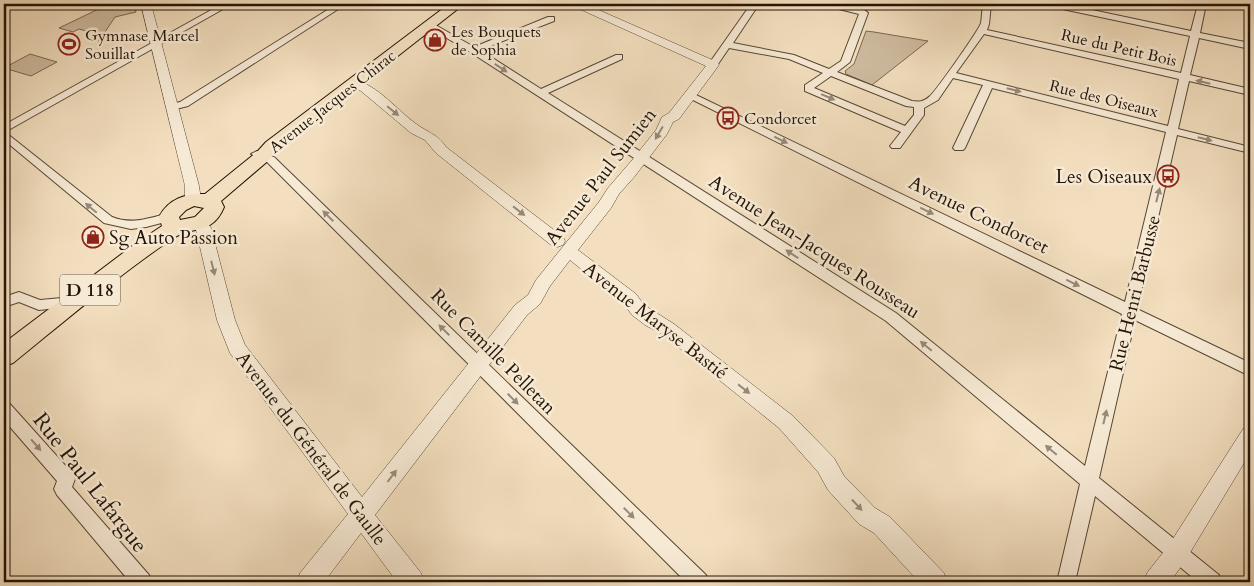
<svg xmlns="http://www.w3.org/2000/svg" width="1254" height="586" font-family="Cardo,serif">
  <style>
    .green { fill: #cfbca0; stroke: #786853 }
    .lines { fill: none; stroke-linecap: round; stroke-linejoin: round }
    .minor-casing { stroke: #564734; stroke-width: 2 }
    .tertiary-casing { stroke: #564734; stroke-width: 1 }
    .primary-casing { stroke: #221406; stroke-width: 2 }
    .minor { fill: #f7ead5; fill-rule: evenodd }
    .tertiary { fill: #f7ead5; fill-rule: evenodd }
    .primary { fill: #f3dfbf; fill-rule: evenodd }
    .oneway { fill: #978a78 }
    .labels { text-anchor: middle; stroke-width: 5; stroke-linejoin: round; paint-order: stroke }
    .far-poi-label { font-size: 16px; fill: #221406; stroke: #f7ead5; text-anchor: start }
    .far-street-label { font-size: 16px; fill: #221406; stroke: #f7ead5 }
    .shield { fill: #f7ead5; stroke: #625444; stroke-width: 1 }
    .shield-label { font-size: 18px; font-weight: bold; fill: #221406 }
    .street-label { font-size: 19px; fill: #221406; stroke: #f7ead5 }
    .poi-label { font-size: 19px; fill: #221406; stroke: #f7ead5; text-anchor: end }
    .near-street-label { font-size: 22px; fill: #221406; stroke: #f7ead5 }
  </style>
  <rect width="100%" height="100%" fill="#f3dfbf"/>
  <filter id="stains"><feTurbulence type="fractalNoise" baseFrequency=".004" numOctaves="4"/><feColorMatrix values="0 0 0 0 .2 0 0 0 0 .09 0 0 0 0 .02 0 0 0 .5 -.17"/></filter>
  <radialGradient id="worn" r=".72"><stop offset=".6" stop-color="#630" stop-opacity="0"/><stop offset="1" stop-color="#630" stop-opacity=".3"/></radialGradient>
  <g class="green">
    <polygon points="109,4 134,4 136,12 115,17 99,41 88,37 94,33 79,29 73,32 59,28"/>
    <polygon points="866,31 874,32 928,41 872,85 846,74 845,71 854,64"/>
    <polygon points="30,54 57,62 31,76 4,68"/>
  </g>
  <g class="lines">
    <g class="minor-casing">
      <g id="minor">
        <path d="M222 4H232L5 132 112 217C132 225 150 218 169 213L173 214 175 217 173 220 146 227 131 229 104 223 4 140V125Z"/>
        <polygon points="337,4 346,4 188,106 172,110 167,107 168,105 180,102"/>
        <path d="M751 4H759L733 43 794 55 829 69 841 61 859 14 819 4C833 3 858 2 868 13L850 62 837 72 912 101C919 102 924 102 930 96 936 91 979 30 981 23 982 17 982 10 983 4H991L989 24 987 30 1181 73 1190 36 1053 7 1049 4H1064L1191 31 1198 4H1206L1200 33 1250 43V49L1199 38 1190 75 1250 89V95L1189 81 1178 129 1250 147V153L1177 135 1137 309 1250 363V376L1135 320 1099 478 1219 575 1221 582H1198L1095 496 1075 582H1057L1080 484 886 321 470 52 425 25 432 23 474 47 548 17H554V21L480 50 541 89 616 55H622V59L548 93 896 313 1085 466 1122 314 685 96 686 94H694L1125 302 1166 132 992 88 965 148 963 150H955L953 148 983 85 953 78 938 100 924 108V115L900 148H892L890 146 901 132 805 91V85L823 73 789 59 729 48 716 67H710L708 65ZM984 34 1179 79 1168 126 956 73ZM831 76 906 106 914 107V115L905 126 814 88Z"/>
        <polygon points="1235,4 1250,4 1250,8 1236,6"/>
        <polygon points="257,151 274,157 706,575 708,582 686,582 266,161 251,154"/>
        <polygon points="19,292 40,300 62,298 67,299 69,303 67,307 39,310 19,302 4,307 4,297"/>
        <polygon points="4,402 10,404 72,473 75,479 72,487 149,575 151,582 130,582 57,495 54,489 57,481 4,420"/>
      </g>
    </g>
    <g class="tertiary-casing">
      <g id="tertiary">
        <polygon points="141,4 151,4 199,186 201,200 198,203 188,203 185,200 185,186"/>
        <path d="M572 4H585L717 62 719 65 679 119 673 122 667 134 635 176 619 194 611 208 578 250 636 294 644 305 674 324 793 416 834 458 844 476 875 508 890 517 944 573 947 582H919L874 533 859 524 828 490 818 472 779 428 662 334 645 325 632 315 624 304 570 260 550 286 540 304 527 315 375 515 421 573 424 582H397L361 533 324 582H297L300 573 348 514 230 353 217 320 196 230 189 223 191 219C200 217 206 220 211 228L235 320 245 345 362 497 515 305 528 295 536 280 599 202 608 188 633 159 656 130 662 117 669 113 706 66 573 6Z"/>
        <path d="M353 79C380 86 397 111 419 126 430 133 439 136 446 147L563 237 565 241 563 245 557 247 551 245 436 153 425 140 411 133 361 91 347 83Z"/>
        <polygon points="1250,426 1250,453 1185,561 1170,582 1144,582 1147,573 1169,545 1243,429"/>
      </g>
    </g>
    <g class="primary-casing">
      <path id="primary" d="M449 4H464L278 150 269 160 221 201 224 207C212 236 192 225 172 239 117 276 65 321 13 363L4 366V343L135 244 162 226 159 217C168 199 186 193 205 194L257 152 266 142ZM194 206 204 208 195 217 180 220 179 217 186 210Z"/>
    </g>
    <use href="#minor" class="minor"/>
    <use href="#tertiary" class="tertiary"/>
    <use href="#primary" class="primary"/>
  </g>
  <defs><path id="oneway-solid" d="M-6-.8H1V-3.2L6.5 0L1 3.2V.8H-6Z" transform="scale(1.25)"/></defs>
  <g class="oneway">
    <use href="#oneway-solid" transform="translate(501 68) rotate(33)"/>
    <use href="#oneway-solid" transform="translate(1203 82) rotate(-167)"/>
    <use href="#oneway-solid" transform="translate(1014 90) rotate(14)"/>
    <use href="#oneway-solid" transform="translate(828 97) rotate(23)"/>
    <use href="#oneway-solid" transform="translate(393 111) rotate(39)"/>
    <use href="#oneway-solid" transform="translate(659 133) rotate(121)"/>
    <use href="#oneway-solid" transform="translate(1205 139) rotate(14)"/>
    <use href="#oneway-solid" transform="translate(781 140) rotate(26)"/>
    <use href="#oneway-solid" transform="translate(1158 195) rotate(-76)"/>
    <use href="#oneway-solid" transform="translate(91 208) rotate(-140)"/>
    <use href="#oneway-solid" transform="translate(519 211) rotate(38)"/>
    <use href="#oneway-solid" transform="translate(927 211) rotate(26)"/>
    <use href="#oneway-solid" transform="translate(328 216) rotate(-135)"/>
    <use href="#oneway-solid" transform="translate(792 254) rotate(-147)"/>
    <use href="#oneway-solid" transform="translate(213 268) rotate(76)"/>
    <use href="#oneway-solid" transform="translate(1073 283) rotate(26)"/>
    <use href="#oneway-solid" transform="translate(444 330) rotate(-135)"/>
    <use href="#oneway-solid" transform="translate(926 346) rotate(-140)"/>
    <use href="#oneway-solid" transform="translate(744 389) rotate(38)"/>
    <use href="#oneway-solid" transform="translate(513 399) rotate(45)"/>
    <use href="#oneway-solid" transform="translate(1105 417) rotate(-77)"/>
    <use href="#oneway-solid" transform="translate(36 445) rotate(49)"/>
    <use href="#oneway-solid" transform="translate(1051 450) rotate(-140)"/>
    <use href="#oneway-solid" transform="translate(392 476) rotate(-53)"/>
    <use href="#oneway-solid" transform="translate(857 505) rotate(47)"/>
    <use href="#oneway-solid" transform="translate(629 513) rotate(45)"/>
  </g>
  <defs>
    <g id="shop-ring" transform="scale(1.125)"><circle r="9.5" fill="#f7ead5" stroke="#8f2418" stroke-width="1.5"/><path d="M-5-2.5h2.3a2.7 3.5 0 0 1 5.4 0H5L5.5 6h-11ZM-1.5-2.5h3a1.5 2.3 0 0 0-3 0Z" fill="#8f2418"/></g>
    <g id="stadium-ring" transform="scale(1.125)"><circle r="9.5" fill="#f7ead5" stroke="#8f2418" stroke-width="1.5"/><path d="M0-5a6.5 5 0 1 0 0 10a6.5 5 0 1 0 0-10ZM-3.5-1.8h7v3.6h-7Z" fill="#8f2418"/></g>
    <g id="bus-ring" transform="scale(1.125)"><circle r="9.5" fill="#f7ead5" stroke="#8f2418" stroke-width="1.5"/><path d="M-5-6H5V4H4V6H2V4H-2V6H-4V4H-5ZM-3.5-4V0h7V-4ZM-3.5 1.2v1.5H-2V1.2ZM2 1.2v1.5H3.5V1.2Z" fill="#8f2418"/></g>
  </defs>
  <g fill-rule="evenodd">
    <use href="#shop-ring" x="435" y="40"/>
    <use href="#stadium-ring" x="69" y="44"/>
    <use href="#bus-ring" x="728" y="118"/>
    <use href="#bus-ring" x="1168" y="176"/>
    <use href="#shop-ring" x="93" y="237"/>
  </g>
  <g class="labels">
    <g class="far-poi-label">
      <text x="451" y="37">Les Bouquets<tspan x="451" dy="18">de Sophia</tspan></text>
      <text x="85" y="41">Gymnase Marcel<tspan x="85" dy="18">Souillat</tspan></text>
      <text x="744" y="124">Condorcet</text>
    </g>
    <g class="far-street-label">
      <text transform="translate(1119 47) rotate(13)" y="6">Rue du Petit Bois</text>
      <text transform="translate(1104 98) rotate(14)" y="6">Rue des Oiseaux</text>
      <text transform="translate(332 101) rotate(-38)" y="6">Avenue Jacques Chirac</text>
    </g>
    <rect class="shield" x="60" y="274.5" width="60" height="31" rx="4"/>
    <g class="shield-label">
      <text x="90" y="296">D 118</text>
    </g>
    <g class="street-label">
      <text transform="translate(600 176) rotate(-52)" y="7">Avenue Paul Sumien</text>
      <text transform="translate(979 214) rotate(26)" y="7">Avenue Condorcet</text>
      <text transform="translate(815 246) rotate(33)" y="7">Avenue Jean-Jacques Rousseau</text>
      <text transform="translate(1134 293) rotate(-76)" y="7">Rue Henri Barbusse</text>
      <text transform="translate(656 320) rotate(38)" y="7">Avenue Maryse Bastié</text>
      <text transform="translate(494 351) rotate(45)" y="7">Rue Camille Pelletan</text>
      <text transform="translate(312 448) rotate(53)" y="7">Avenue du Général de Gaulle</text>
    </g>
    <g class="poi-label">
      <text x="1152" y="183">Les Oiseaux</text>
      <text x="109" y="244" text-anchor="start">Sg Auto Passion</text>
    </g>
    <g class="near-street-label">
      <text transform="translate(91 482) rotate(52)" y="8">Rue Paul Lafargue</text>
    </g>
  </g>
  <rect width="1254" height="586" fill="none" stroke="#f3dfbf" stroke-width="20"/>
  <rect x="5" y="5" width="1244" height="576" fill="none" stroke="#221406" stroke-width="2.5"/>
  <rect x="10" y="10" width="1234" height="566" fill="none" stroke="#221406"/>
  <rect width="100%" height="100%" filter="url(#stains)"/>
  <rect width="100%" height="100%" fill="url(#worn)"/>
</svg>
